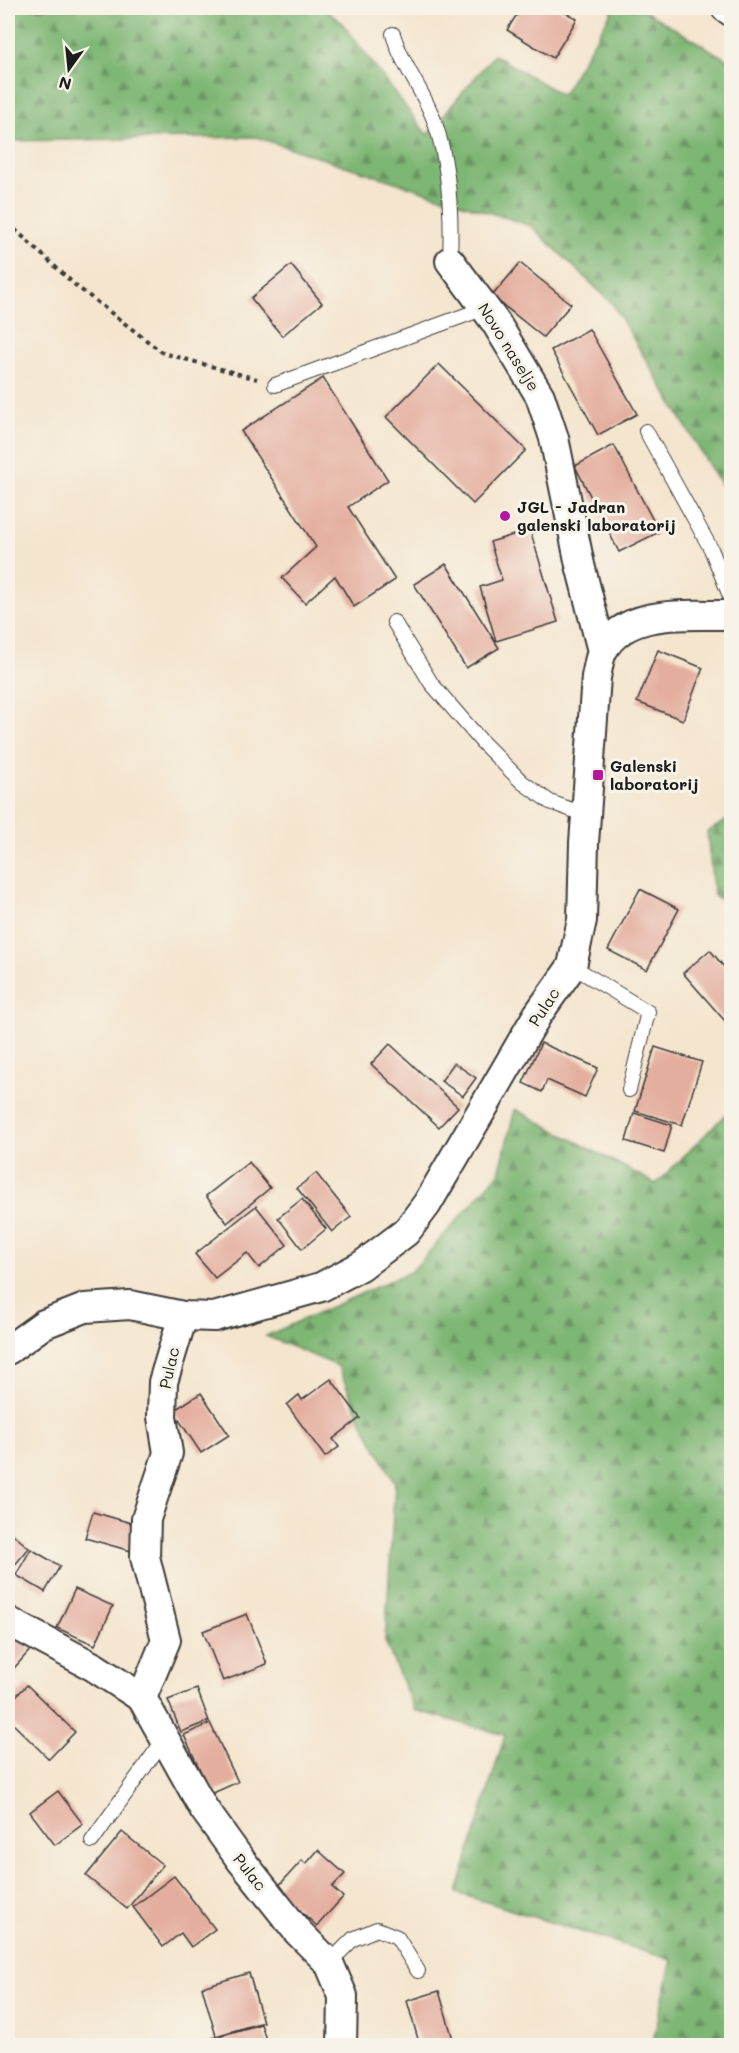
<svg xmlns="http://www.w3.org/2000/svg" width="739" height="2053" font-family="Mali,sans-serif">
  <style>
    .forest { fill: url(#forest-firs); stroke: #4d6948; stroke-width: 1.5 }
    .building { fill: #e4ae9f }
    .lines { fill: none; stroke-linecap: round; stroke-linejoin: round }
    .service-casing { stroke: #3c3a37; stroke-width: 16 }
    .minor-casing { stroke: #3c3a37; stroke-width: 32 }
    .path { stroke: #3c3a37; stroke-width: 4; stroke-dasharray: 4.5 4.5; stroke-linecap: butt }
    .service { stroke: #fff; stroke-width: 14 }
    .minor { stroke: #fff; stroke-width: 28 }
    .poi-dot { fill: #b5179e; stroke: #f7f3e8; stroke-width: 2 }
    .labels { text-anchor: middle; stroke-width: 6; stroke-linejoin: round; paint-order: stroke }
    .street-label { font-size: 16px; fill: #1c1c1c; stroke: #f7f3e8 }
    .poi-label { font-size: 16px; font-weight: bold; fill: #1c1c1c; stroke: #f7f3e8; text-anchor: start }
  </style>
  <defs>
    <pattern id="forest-firs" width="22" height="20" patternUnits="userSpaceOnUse" patternTransform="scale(1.5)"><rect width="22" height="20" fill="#7eb674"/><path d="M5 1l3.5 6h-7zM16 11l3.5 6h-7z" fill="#66935e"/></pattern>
  </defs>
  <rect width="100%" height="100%" fill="#f7f3e8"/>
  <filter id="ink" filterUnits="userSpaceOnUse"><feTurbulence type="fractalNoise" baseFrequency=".0167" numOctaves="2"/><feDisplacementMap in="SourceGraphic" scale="12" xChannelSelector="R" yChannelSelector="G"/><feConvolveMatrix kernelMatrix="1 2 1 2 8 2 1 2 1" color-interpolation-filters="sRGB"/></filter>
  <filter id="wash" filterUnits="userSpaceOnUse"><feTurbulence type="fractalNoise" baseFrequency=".008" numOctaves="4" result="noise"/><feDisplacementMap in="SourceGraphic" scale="24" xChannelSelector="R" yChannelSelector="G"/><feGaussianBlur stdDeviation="1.35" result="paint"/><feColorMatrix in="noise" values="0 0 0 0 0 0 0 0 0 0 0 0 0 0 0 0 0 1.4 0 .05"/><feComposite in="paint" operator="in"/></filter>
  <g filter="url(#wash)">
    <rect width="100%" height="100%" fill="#f4e5ce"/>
    <g class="forest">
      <polygon points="8,8 324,8 342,23 427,135 494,55 562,95 614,8 640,8 731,62 731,496 726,494 612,303 531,226 256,137 8,141"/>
      <polygon points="731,818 731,904 714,896 707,832"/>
      <polygon points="515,1109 656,1184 731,1109 731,2045 652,2045 672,1960 457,1893 505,1735 414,1710 385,1641 395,1483 360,1418 338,1366 266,1336 412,1271 499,1173"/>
    </g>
    <g id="blocks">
      <g class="building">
        <polygon points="521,8 558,8 577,19 553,58 507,30"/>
        <polygon points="520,263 571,304 543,337 492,296"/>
        <polygon points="291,265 322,303 282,336 251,298"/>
        <polygon points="589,329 637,414 598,435 551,350"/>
        <polygon points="439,364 526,450 473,504 386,417"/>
        <polygon points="323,378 388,480 348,507 395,580 354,607 335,576 305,603 282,578 316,547 241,431"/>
        <polygon points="614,445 659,532 619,552 575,466"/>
        <polygon points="530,530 558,622 496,641 480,587 502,580 490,542"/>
        <polygon points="446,564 499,648 466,668 414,584"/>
        <polygon points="658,650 703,668 683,720 637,702"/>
        <polygon points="640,889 679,909 647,970 608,950"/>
        <polygon points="710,950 730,974 732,973 732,1029 683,973"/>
        <polygon points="541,1043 598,1068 585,1097 547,1080 542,1092 523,1083"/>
        <polygon points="390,1044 458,1107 439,1127 371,1064"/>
        <polygon points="655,1047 702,1062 682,1125 635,1111"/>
        <polygon points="454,1063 476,1078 463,1096 441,1081"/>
        <polygon points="634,1113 672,1125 664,1153 626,1141"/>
        <polygon points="249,1162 270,1188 227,1223 206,1196"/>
        <polygon points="316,1173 351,1217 332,1232 297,1188"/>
        <polygon points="302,1199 326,1229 302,1249 278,1218"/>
        <polygon points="256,1206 287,1245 259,1268 247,1253 215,1278 195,1254"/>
        <polygon points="331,1379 360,1418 333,1439 339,1447 325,1457 287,1405 299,1395 302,1400"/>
        <polygon points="201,1393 229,1435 201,1453 173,1411"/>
        <polygon points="93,1512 138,1525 131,1551 85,1538"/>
        <polygon points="8,1530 29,1548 9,1572 8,1571"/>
        <polygon points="31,1549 60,1566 45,1592 16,1575"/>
        <polygon points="75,1589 113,1606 95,1645 57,1628"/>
        <polygon points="247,1614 267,1664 223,1681 203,1631"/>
        <polygon points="8,1628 31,1649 8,1675"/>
        <polygon points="27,1685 75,1732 49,1759 8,1719 8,1704"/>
        <polygon points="197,1689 209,1721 181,1732 168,1700"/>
        <polygon points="210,1723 238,1782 211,1794 184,1735"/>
        <polygon points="58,1791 83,1824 55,1845 30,1812"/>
        <polygon points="122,1832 163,1865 127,1909 86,1876"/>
        <polygon points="318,1850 345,1874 332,1887 343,1897 317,1926 276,1889 302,1860 306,1864"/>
        <polygon points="174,1876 215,1929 191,1947 181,1933 163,1947 133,1907"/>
        <polygon points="249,1973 263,2022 216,2036 202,1987"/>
        <polygon points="439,1991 455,2046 420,2046 407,2001"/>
        <polygon points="261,2024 268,2046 214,2046 212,2038"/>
      </g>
    </g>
  </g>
  <g filter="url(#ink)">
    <use href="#blocks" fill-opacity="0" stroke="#3c3a37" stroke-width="1.5"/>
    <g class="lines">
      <g class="service-casing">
        <g id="service">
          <path d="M393 34C402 66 424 91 435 123 450 167 452 215 450 261"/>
          <polyline points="275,385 485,308"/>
          <polyline points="646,431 711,549 732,601"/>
          <polyline points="394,622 431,683 482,742 522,782 550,802 586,815"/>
          <polyline points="572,966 648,1012 629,1090"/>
          <polyline points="92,1841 165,1738"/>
          <polyline points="329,1963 353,1939 377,1929 397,1937 418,1971"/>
        </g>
      </g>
      <g class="minor-casing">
        <g id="minor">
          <polyline points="726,8 732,12"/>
          <polyline points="450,261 496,323 540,396 554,438 580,565 602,651"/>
          <polyline points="183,1316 163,1382 162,1417 168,1453 146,1519 145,1557 166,1640 142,1698 204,1809 240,1859 298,1932 329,1963 343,1996 342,2046"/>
          <path d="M8 1350 44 1324 85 1308 130 1305 183 1316 214 1317 321 1287 361 1266 406 1232 427 1204 538 1014 572 966 582 920 584 843 596 677C598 669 599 657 603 650 627 607 690 616 732 615"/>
          <polyline points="8,1621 94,1667 142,1698"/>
        </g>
      </g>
      <polyline class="path" points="8,223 75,285 163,353 257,379"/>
      <use href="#service" class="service"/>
      <use href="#minor" class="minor"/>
    </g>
  </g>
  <g class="poi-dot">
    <circle cx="505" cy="516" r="6"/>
    <rect x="592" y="769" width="12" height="12" rx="3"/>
  </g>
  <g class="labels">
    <g class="street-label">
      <text transform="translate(509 347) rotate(58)" y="6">Novo naselje</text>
      <text transform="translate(544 1007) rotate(-57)" y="6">Pulac</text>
      <text transform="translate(169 1368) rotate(-77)" y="6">Pulac</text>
      <text transform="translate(250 1872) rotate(52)" y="6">Pulac</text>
    </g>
    <g class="poi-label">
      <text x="517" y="513">JGL - Jadran<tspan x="517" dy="18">galenski laboratorij</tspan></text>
      <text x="610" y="772">Galenski<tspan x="610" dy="18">laboratorij</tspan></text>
    </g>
  </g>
  <rect width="739" height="2053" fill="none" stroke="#f7f3e8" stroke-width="30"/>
  <g transform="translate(69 69) rotate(195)" stroke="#f7f3e8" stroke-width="4.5" paint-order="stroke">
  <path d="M0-4.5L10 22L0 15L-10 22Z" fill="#1c1c1c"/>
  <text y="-9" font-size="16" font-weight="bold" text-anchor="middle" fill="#1c1c1c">N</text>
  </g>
</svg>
